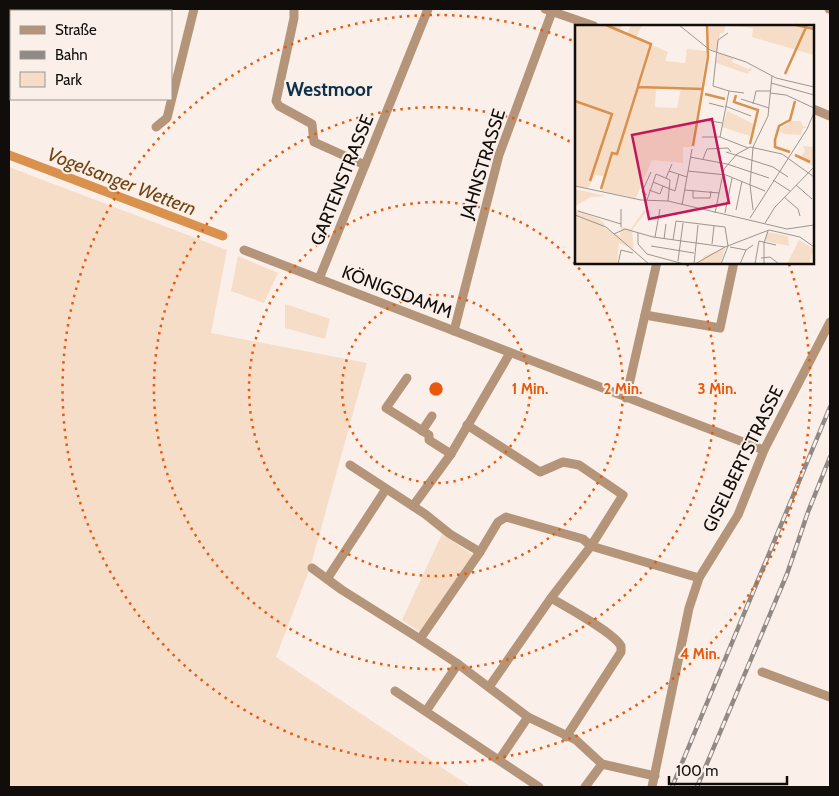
<svg xmlns="http://www.w3.org/2000/svg" width="839" height="796" font-family="Cabin,sans-serif">
  <style>
    .green { fill: #f6ddc8 }
    .lines { fill: none; stroke-linecap: round; stroke-linejoin: round }
    .canal { stroke: #d9914d; stroke-width: 9 }
    .street { stroke: #b5957a; stroke-width: 9 }
    .rail-casing { stroke: #908985; stroke-width: 4.5 }
    .rail { stroke: #faf0e9; stroke-width: 2.5; stroke-dasharray: 8; stroke-linecap: butt }
    .ring { fill: none; stroke: #e8590c; stroke-width: 2.5; stroke-dasharray: 2.5 5 }
    .labels { text-anchor: middle; stroke-width: 4; stroke-linejoin: round; paint-order: stroke }
    .street-label { font-size: 18px; fill: #100d0b; stroke: #faf0e9 }
    .neighbourhood-label { font-size: 19px; font-weight: bold; fill: #0c3149; stroke: #faf0e9 }
    .water-label { font-size: 19px; font-style: italic; fill: #72430f; stroke: #faf0e9 }
    .inset-river { fill: none; stroke: #d9914d; stroke-width: 2.5 }
    .inset-road { fill: none; stroke: #9c9590; stroke-width: 1 }
    .view { fill: #c2185b; fill-opacity: 0.15; stroke: #c2185b; stroke-width: 2.5 }
    .inset-edge { fill: none; stroke: #100d0b; stroke-width: 2.5 }
    .centre { fill: #e8590c; stroke: #faf0e9; stroke-width: 2.5 }
    .ring-label { font-size: 15px; text-anchor: middle; font-weight: bold; fill: #e8590c; stroke: #faf0e9; stroke-width: 4; stroke-linejoin: round; paint-order: stroke }
  </style>
  <rect width="100%" height="100%" fill="#faf0e9"/>
  <g class="green">
    <polygon points="9,167 227,250 211,333 367,363 310,568 276,657 471,787 9,787"/>
    <polygon points="238,256 278,273 264,303 231,291"/>
    <polygon points="285,304 330,319 325,339 285,328"/>
    <polygon points="442,534 473,555 421,633 402,620"/>
  </g>
  <g class="lines">
    <polyline class="canal" points="9,155 223,236"/>
    <g class="street">
      <polyline points="294,9 294,18 276,101 279,106 312,124 314,142 365,165"/>
      <polyline points="545,9 594,26"/>
      <polyline points="829,9 830,9"/>
      <polyline points="23,11 24,9"/>
      <polyline points="9,57 11,48"/>
      <polyline points="813,109 830,116"/>
      <polyline points="156,127 167,118 194,9"/>
      <polyline points="244,250 764,450"/>
      <polyline points="319,279 428,9"/>
      <polyline points="645,315 720,328 734,262"/>
      <polyline points="454,331 499,155 553,9"/>
      <polyline points="407,378 386,408 429,435 429,440 451,454"/>
      <polyline points="626,398 657,262"/>
      <polyline points="467,425 540,472 563,462 579,465 623,495 591,546 551,598 489,687"/>
      <polyline points="422,431 432,416"/>
      <polyline points="350,465 425,514 450,534 480,552"/>
      <polyline points="413,506 451,454 510,353"/>
      <polyline points="312,568 342,590 420,639"/>
      <polyline points="327,579 386,489"/>
      <path d="M551 598C566 607 613 632 621 646V652L566 737"/>
      <polyline points="762,672 830,697"/>
      <polyline points="395,691 539,787"/>
      <polyline points="426,711 458,664"/>
      <polyline points="499,760 528,717"/>
      <polyline points="655,776 602,764 576,740 528,717 458,664 420,639 480,552 498,522 506,517 583,539 591,546 699,578"/>
      <polyline points="585,787 602,764"/>
      <polyline points="652,787 689,608 699,578 738,515 764,450 830,322"/>
    </g>
    <g class="rail-casing">
      <g id="rail">
        <polyline points="672,787 830,407"/>
        <polyline points="697,787 787,574 808,512 830,457"/>
      </g>
    </g>
    <use href="#rail" class="rail"/>
  </g>
  <g class="ring">
    <circle cx="436" cy="389" r="94"/>
    <circle cx="436" cy="389" r="187"/>
    <path d="M687 264A281 281 0 1 1 574 144"/>
    <path d="M789 264A374 374 0 1 1 576 42"/>
  </g>
  <g class="labels">
    <g class="street-label">
      <text transform="translate(483 164) rotate(-73)" y="6">JAHNSTRASSE</text>
      <text transform="translate(342 180) rotate(-68)" y="6">GARTENSTRASSE</text>
      <text transform="translate(397 292) rotate(21)" y="6">KÖNIGSDAMM</text>
      <text transform="translate(743 459) rotate(-64)" y="6">GISELBERTSTRASSE</text>
    </g>
    <g class="neighbourhood-label">
      <text x="329" y="96">Westmoor</text>
    </g>
    <g class="water-label">
      <text transform="translate(122 181) rotate(21)" y="7">Vogelsanger Wettern</text>
    </g>
  </g>
  <g transform="translate(575 25)">
    <rect width="239" height="239" fill="#faf0e9"/>
    <path d="M0 0H47L45 5 52 9 56 0H67L61 13 93 27 90 36 110 38 112 24 132 26 117 122H108V138L77 135 61 173 26 166 42 109 29 151 20 150 13 163 0 161ZM81 62 106 63 102 83 80 82ZM133 0H151L148 9 145 8 142 27 134 23ZM239 0V30L177 12 178 3 157 1ZM143 28 158 33 157 37 173 44 178 42 173 49 141 38ZM152 86 179 99 175 111 147 102ZM216 96H226L227 100 232 103H228L226 110 209 109 204 105ZM228 121 239 122 238 141 220 130 226 131 230 126ZM0 164 31 171 16 172 0 181ZM0 184 24 194 30 199 28 202 45 211 46 202 56 204 69 185 72 186 57 205 59 224 44 218 42 238 0 239ZM192 207 213 211 214 221 190 216ZM224 215 239 224 234 239H212ZM150 223 145 239H124L129 231Z" fill="#f6ddc8" fill-rule="evenodd"/>
    <path class="inset-river" d="M31 0 76 19 63 61M221 0 239 4M210 49 232 0M130 69 150 74M161 70 159 77 183 85 175 119M0 76 37 89 15 156M118 121 133 32 132 0M215 127 200 122V115L204 101 215 95 220 76M220 130 235 137M26 164 37 128 42 129 63 62 128 64"/>
    <path class="inset-road" d="M104 0 135 25 171 37 201 53 239 62M153 8 143 15 138 61 154 66 145 112 173 123M196 58 239 70M154 66 169 68M195 68 211 70 239 83M166 74 194 83M134 78 149 82M178 79 181 66H196M150 81 176 91M130 95 147 98M127 112H145M151 127 198 142 213 152M115 132 152 139 194 153M128 134 132 124 153 123 156 127M94 146 112 152M113 146 151 150 190 166M91 153 97 139M198 155 215 166M78 157 100 166 104 149M221 160 237 174M0 161 66 175 93 176 212 204 239 200M74 165 85 169 88 161M110 165 144 168M118 165V173H135L136 166M72 170 67 167 76 147M209 172 223 184 225 191M72 175 81 149 95 155 93 176M107 180 117 124M161 185 167 156M178 185 175 160 178 122 193 91 197 51M3 186 46 199M140 188 149 144 162 129 175 122 207 129 239 152M150 188 157 153M0 190 31 202 74 239M175 193 232 104 239 88M190 198 200 182 239 142M46 202V184M63 208V219L72 229 109 239M39 209 50 204 78 212 150 222 194 205 225 212 239 222M80 212 85 184M89 214 91 199M98 215 101 196 150 202 153 221 146 239M137 219 139 201M76 221 119 228M155 222 171 225M186 233 195 232 204 239M103 236 108 198M43 239 46 225 58 228M119 239 123 200M120 239 150 222M165 239 171 225 178 220M180 239 184 216 201 220M189 239V218L193 206"/>
    <path class="view" d="M137 94 154 178 74 194 57 110Z"/>
    <rect width="239" height="239" class="inset-edge"/>
  </g>
  <circle cx="436" cy="389" r="8" class="centre"/>
  <g class="ring-label">
    <text x="530" y="394">1 Min.</text>
    <text x="623" y="394">2 Min.</text>
    <text x="717" y="394">3 Min.</text>
    <text x="700" y="659">4 Min.</text>
  </g>
  <rect width="839" height="796" fill="none" stroke="#100d0b" stroke-width="20"/>
  <rect x="10" y="10" width="162" height="90" fill="#faf0e9" stroke="#9c9590"/>
  <rect x="20" y="26" width="25" height="8" fill="#b5957a" stroke="#9c9590"/>
  <text x="55" y="35" font-size="15" fill="#100d0b">Straße</text>
  <rect x="20" y="51" width="25" height="8" fill="#908985" stroke="#9c9590"/>
  <text x="55" y="60" font-size="15" fill="#100d0b">Bahn</text>
  <rect x="20" y="72" width="25" height="15" fill="#f6ddc8" stroke="#9c9590"/>
  <text x="55" y="85" font-size="15" fill="#100d0b">Park</text>
  <path d="M669 776v8h118v-8" fill="none" stroke="#100d0b" stroke-width="2.5"/>
  <text x="676" y="776" font-size="15" fill="#100d0b" stroke="#faf0e9" stroke-width="4" paint-order="stroke">100 m</text>
</svg>
